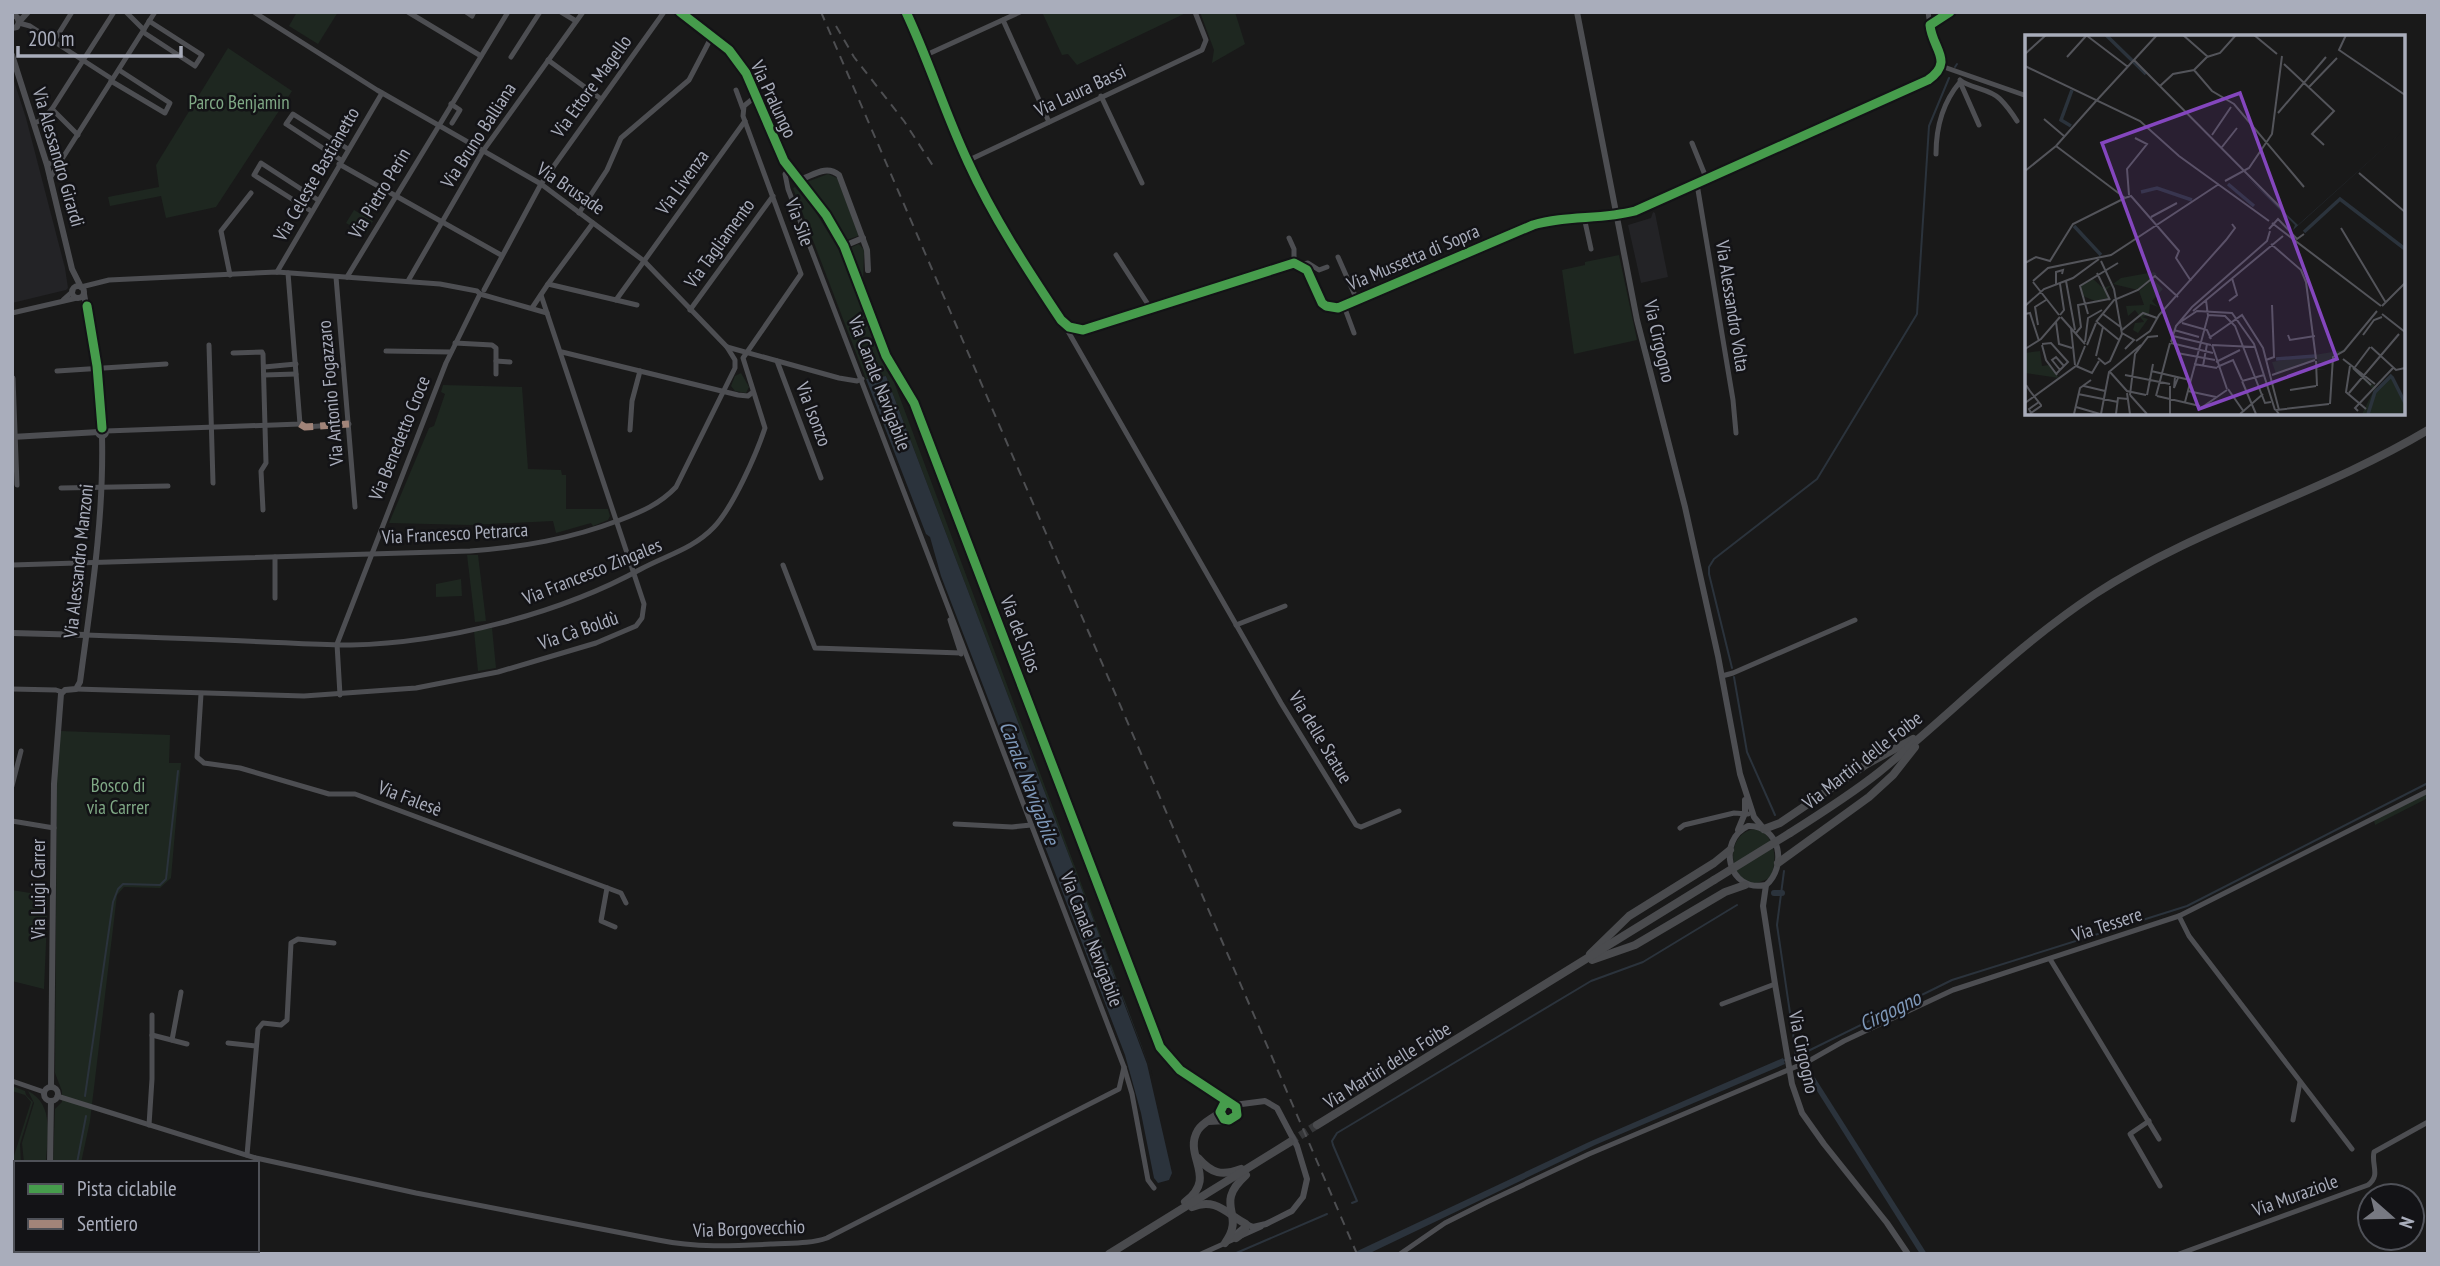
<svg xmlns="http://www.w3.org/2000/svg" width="2440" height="1266" font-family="'PT Sans Narrow',sans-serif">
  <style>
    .built { fill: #232326 }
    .green { fill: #1e2720 }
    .water { fill: #2b333c }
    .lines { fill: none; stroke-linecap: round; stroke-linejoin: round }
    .stream { stroke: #2b333c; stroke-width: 2 }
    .canal { stroke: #2b333c; stroke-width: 6 }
    .trunk-tunnel { stroke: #363739; stroke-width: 8; stroke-dasharray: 8 4; stroke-linecap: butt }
    .minor { stroke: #4d4e52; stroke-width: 5 }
    .tertiary { stroke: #4d4e52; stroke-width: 6 }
    .secondary { stroke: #4c4c50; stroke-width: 7 }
    .trunk { stroke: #4a4b4e; stroke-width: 8 }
    .rail { stroke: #4d4e51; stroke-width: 2; stroke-dasharray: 9 7; stroke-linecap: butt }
    .trunk-bridge { stroke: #4a4b4e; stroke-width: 8 }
    .quiet { stroke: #a18479; stroke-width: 7; stroke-dasharray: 14 7; stroke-linecap: butt }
    .cycleway-casing { stroke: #131316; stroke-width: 13 }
    .cycleway { stroke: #469c4c; stroke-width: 9 }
    .labels { text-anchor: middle; stroke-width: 5; stroke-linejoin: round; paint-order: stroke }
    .street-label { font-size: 19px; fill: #a9adbb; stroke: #131316 }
    .park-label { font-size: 19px; fill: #7fa885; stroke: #131316 }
    .water-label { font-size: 21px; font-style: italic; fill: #7e98b9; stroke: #131316 }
    .inset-river { fill: none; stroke: #2b333c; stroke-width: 3.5 }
    .inset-road { fill: none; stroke: #53545a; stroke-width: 2 }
    .view { fill: #8446be; fill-opacity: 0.15; stroke: #8446be; stroke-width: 3.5 }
    .inset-edge { fill: none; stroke: #a9adbb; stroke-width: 3.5 }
  </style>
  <rect width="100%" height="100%" fill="#191919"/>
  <g class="built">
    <polygon points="12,75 26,118 65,268 68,288 66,290 12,303"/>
    <polygon points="1653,212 1655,213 1668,277 1641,283 1628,225 1651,218"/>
  </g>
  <g class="green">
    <polygon points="297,12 338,12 318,44 289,26"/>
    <polygon points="1042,12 1188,12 1077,65 1068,54 1062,55"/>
    <polygon points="1200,12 1235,12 1245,44 1212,63 1214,50"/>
    <polygon points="228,48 292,91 216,207 166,218 161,196 110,206 108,197 159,187 156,165"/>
    <polygon points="828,174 837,178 858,233 858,236 846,240 822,203 804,183"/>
    <polygon points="795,187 815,211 839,250 886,370 894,382 1153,1076 886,376 866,379 793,188"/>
    <polygon points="354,210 373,221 366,234 346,223"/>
    <polygon points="859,244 864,250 863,285 850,251 852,247"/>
    <polygon points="1619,255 1637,340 1574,354 1562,270 1585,265 1585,262"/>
    <polygon points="741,373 749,387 746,393 735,391 731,386 735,376"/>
    <polygon points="443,385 522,387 528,469 561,470 562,475 566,475 566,509 608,509 610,516 608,520 593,526 591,523 556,533 553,521 470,525 389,523 429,428 434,426 445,394 441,392"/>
    <polygon points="467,555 478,555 486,621 475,622"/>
    <polygon points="461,579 462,596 436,597 436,584"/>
    <polygon points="492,628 496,668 478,671 474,631"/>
    <polygon points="60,731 170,735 169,763 181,763 171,878 160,888 124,887 117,895 90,1121 81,1163 53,1163 55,1109 62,1102 62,1091 55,1073 57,762"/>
    <polygon points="2428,793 2428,798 2375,825 2374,820"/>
    <path d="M1759 829C1776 839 1778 862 1770 878L1755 884C1749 882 1743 880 1740 876 1726 858 1734 828 1759 829Z"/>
    <polygon points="12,890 48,896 44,989 12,981"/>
    <polygon points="12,1086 25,1091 26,1095 33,1102 20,1144 21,1163 16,1163 16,1199 12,1201 12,1162 31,1102 25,1095 12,1091"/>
    <path d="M28 1091C55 1105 47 1137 46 1163H24L22 1143 34 1103Z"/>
  </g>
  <g class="water">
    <polygon points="886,376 1153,1076 1096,929 1147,1064 1172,1173 1169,1180 1158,1183 1154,1178 1141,1113 1125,1055 941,576 930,537 926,534 866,379"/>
    <polygon points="1783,1058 1785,1064 1595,1145 1368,1254 1351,1254 1589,1142"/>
    <polygon points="1812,1073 1927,1254 1920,1254 1807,1075"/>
  </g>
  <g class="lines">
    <g class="stream">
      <polyline points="1955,67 1957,64"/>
      <polyline points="1732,668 1709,574 1709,567 1714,559 1817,479 1917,314 1929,126 1949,78"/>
      <polyline points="1734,677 1747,752 1775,815"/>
      <polyline points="1784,871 1777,925 1794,1040"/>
      <polyline points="1782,1061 1798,1056 1952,980 2187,906 2428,783"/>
      <polyline points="85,1096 113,902 118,889 123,884 160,885 166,879 178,771"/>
      <polyline points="77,1163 86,1116"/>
      <polyline points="1352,1203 1357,1201 1333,1145 1332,1141 1337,1133 1591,981 1643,962 1737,905"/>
      <polyline points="61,1254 61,1250"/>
      <polyline points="1234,1254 1327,1214"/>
    </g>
    <g class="canal">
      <polyline points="1774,893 1782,893"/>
      <polyline points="1797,1051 1798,1056"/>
    </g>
    <polyline class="trunk-tunnel" points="1290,1142 1317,1125"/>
    <g class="minor">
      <polyline points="126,12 144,30"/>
      <polyline points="254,12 377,90 541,184 644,261 727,347 839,378 857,381 862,379"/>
      <polyline points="408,12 481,56"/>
      <polyline points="466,12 472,16 474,12"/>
      <polyline points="561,12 576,21"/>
      <path d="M906 12C929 61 945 113 968 162 993 217 1027 269 1061 320L1069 327 1083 330 1294 263 1307 270 1322 303 1326 306 1338 308 1533 225C1566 215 1601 220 1635 211L1928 80C1955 61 1932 49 1930 25L1950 12"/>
      <polyline points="1928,12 1930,25"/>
      <polyline points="1003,20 1049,122"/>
      <polyline points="19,23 30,26 112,79"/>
      <polyline points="143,32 195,66 202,55 149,21"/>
      <polyline points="54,41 72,12"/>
      <polyline points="926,55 1020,12"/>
      <polyline points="511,57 540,12"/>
      <polyline points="548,60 601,99"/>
      <polyline points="1941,66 2027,96"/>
      <path d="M1960 80C1969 88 1991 89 2000 99 2006 105 2012 113 2017 121"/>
      <polyline points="111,81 165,113 170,103 119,70"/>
      <polyline points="736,90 743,109"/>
      <polyline points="1101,96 1142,183"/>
      <polyline points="451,104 460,110 452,123"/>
      <polyline points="52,109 78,135"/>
      <polyline points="34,123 42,120 52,109 114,12"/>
      <polyline points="1692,143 1707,180"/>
      <path d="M1936 154C1936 128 1943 102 1960 82L1979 125"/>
      <polyline points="341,160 286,124 293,114 348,149"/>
      <polyline points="967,161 1202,50 1206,40 1195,12"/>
      <polyline points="339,164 501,255"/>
      <polyline points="47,165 62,157"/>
      <polyline points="789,169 785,174 788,189 1124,1067 1132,1094 1148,1180 1154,1188"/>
      <polyline points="50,178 155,12"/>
      <polyline points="1697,184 1733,400 1736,433"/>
      <polyline points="311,211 254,175 261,163 318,200"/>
      <polyline points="579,213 607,170 621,138 689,80 712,36"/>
      <polyline points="1584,217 1591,249"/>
      <polyline points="1289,238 1294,249 1294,263"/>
      <polyline points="1116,255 1151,309"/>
      <polyline points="1338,257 1357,300"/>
      <polyline points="1299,265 1308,263 1319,270 1327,267"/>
      <polyline points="277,272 382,93"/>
      <polyline points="230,275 221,231 251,193"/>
      <polyline points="336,277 355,507"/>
      <polyline points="347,277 508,12"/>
      <polyline points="408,281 483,151 583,12"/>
      <polyline points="548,284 593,223"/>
      <polyline points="81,287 109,280 277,272 440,284 477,291 480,294"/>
      <polyline points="484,290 541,184 664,12"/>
      <polyline points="480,294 547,313"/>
      <polyline points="63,300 73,291"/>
      <polyline points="616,300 637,305"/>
      <polyline points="1344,306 1354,333"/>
      <polyline points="532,308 548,284 616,300 745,121"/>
      <polyline points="690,310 773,196"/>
      <polyline points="12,313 77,298"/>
      <polyline points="1065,326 1281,703 1356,825 1361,827 1399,811"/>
      <polyline points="455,343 492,345 496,348 496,374"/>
      <polyline points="209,345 213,483"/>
      <polyline points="386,351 451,352"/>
      <polyline points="562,352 738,395 748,396 753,392"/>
      <polyline points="233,353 262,352 263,354 266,463 261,471 263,510"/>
      <polyline points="496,361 510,362"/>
      <polyline points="777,361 821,478"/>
      <polyline points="264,367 296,364"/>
      <polyline points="57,371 166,364"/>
      <polyline points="264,375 296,374"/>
      <polyline points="13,378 17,485"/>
      <polyline points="300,424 305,427 349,424"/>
      <polyline points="630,430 632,401 640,371"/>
      <polyline points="106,431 300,424 288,273"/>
      <polyline points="61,488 168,486"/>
      <polyline points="275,557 275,598"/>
      <path d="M12 565 470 551C523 547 570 539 620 520 641 512 660 504 676 487L735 368V360L727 347"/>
      <polyline points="783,565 815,648 961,653"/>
      <polyline points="950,620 961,654"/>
      <polyline points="1236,625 1285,606"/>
      <path d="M86 635C146 637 206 639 266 642 294 643 323 645 351 645 445 643 559 614 641 569 667 555 693 549 714 527 733 507 756 455 765 428L743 358 801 274 743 116 744 106 756 96"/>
      <polyline points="1722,676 1733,673 1855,620"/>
      <polyline points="12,689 56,690 62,692"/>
      <polyline points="76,689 304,696 416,688 498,672 596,643 636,626 642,618 644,604 541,295"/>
      <polyline points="201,694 197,757 204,763 240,768 329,794 355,794 621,893 626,903"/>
      <polyline points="340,695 337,644 446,363 480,294"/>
      <polyline points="12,786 21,751"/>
      <polyline points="12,821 54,828"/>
      <polyline points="955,824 1012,827 1031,825"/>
      <polyline points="1680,828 1684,825 1734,813 1748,814"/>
      <polyline points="607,888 601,921 615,927"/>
      <polyline points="2179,916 2189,936 2352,1149"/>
      <polyline points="2050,959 2159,1139"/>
      <polyline points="1722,1004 1775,984"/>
      <polyline points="152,1035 187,1044"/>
      <polyline points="172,1040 181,992"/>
      <polyline points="228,1043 256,1046"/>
      <polyline points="12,1081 44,1092"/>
      <path d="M57 1096 256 1158 416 1193 658 1240C697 1248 733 1246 773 1244 791 1243 810 1244 827 1238L1119 1089 1124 1067"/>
      <polyline points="2293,1120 2300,1082"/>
      <polyline points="2149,1121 2130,1134 2160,1186"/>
      <polyline points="149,1125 152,1079 152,1015"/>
      <polyline points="247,1155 258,1029 263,1023 281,1025 287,1020 291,943 298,939 334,943"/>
      <polyline points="1229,1239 1246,1225"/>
      <polyline points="1201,1254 1261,1227"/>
      <polyline points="1400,1254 1445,1223 1487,1202 1589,1154 1807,1062 1844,1041 1953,990 2179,916 2428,791"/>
      <path d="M2179 1254 2368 1185C2381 1175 2371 1165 2374 1152L2428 1122"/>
    </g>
    <g class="tertiary">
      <polyline points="680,12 729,50 746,73 784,161 826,215 844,246 886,356 914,403 1160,1047 1180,1070 1236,1107 1237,1115 1229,1120 1224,1119 1220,1112 1224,1104 1229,1103"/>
      <polyline points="1577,12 1637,320 1685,507 1718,656 1740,774 1754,817 1764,829"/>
      <polyline points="12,15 17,17 19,22 17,27 12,28"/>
      <polyline points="19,22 28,12"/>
      <polyline points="12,55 47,165 72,269 81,287"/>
      <path d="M802 179C815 174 827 165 839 175L867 250 868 270"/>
      <polyline points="844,246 863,238"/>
      <circle cx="78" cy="292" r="6"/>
      <polyline points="84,294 97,366 102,428"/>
      <circle cx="102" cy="432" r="4"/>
      <polyline points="12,437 99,432"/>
      <polyline points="12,633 86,635"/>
      <path d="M1748 826C1781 825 1787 867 1766 885 1727 893 1717 840 1748 826Z"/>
      <polyline points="1738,830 1745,813 1745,800"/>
      <polyline points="1766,885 1763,906 1775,984 1792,1084 1802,1113 1824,1144 1887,1223 1908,1254"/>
      <circle cx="51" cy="1094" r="7"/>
      <path d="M51 1087 54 784 61 694 65 690 76 689 80 682C91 599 104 519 102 436"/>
      <polyline points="1234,1105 1265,1101 1277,1108 1297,1146 1307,1179 1303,1197 1292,1211 1266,1224 1253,1227 1246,1224"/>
      <polyline points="50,1163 51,1101"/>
      <polyline points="12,1230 16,1230"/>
    </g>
    <g class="secondary">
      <polyline points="12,1234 16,1235"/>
      <polyline points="31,1250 33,1254"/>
    </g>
    <g class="trunk">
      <polyline points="1764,829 1780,823 1867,764 1913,739"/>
      <path d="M1790 833C1820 814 1850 795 1878 773 1951 714 2016 646 2095 594 2199 526 2321 494 2428 430"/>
      <polyline points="1778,863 1869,797 1893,775 1915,747"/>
      <polyline points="1590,954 1629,916 1714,863 1730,850"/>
      <polyline points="1592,960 1635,945 1725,892 1745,885"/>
      <polyline points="1209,1121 1226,1120"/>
      <polyline points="1317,1125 1714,880"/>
      <path d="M1198 1158C1212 1174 1222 1176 1241 1169"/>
      <path d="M1185 1202C1219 1177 1182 1156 1198 1130 1203 1122 1214 1118 1220 1112"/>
      <path d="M1192 1207C1216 1197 1227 1214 1246 1224L1245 1231 1236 1238"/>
      <path d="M1225 1243C1247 1213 1212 1206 1246 1175"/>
      <polyline points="1109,1254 1290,1142"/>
    </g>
    <g class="rail">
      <polyline points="821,12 1357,1254"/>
      <polyline points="836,26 854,57 904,121 935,169"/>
    </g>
    <polyline class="trunk-bridge" points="1714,880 1790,833"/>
    <polyline class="quiet" points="300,424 305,427 349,424"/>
    <g class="cycleway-casing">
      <g id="cycleway">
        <polyline points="680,12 729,50 746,73 784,161 826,215 844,246 886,356 914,403 1160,1047 1180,1070 1236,1107 1237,1115 1229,1120 1224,1119 1220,1112 1224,1104 1229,1103"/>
        <path d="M906 12C929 61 945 113 968 162 993 217 1027 269 1061 320L1069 327 1083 330 1294 263 1307 270 1322 303 1326 306 1338 308 1533 225C1566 215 1601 220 1635 211L1928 80C1955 61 1932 49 1930 25L1950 12"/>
        <polyline points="87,306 97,366 102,428"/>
      </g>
    </g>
    <use href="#cycleway" class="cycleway"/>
  </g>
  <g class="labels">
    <g class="street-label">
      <text transform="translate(591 86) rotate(-54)" y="7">Via Ettore Magello</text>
      <text transform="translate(1080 90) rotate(-25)" y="7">Via Laura Bassi</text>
      <text transform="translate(774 99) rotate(65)" y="7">Via Pralungo</text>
      <text transform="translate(478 135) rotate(-57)" y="7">Via Bruno Balliana</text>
      <text transform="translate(59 157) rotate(74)" y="7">Via Alessandro Girardi</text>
      <text transform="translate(316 174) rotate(-60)" y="7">Via Celeste Bastianetto</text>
      <text transform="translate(682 182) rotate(-54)" y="7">Via Livenza</text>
      <text transform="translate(571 188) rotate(34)" y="7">Via Brusade</text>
      <text transform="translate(379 193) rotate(-59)" y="7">Via Pietro Perin</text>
      <text transform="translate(800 222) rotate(70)" y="7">Via Sile</text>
      <text transform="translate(719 243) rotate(-54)" y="7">Via Tagliamento</text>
      <text transform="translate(1413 257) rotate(-23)" y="7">Via Mussetta di Sopra</text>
      <text transform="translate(1733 306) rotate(81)" y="7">Via Alessandro Volta</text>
      <text transform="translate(1660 341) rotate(77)" y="7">Via Cirgogno</text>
      <text transform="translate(880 383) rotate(69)" y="7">Via Canale Navigabile</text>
      <text transform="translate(330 393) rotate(-95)" y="7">Via Antonio Fogazzaro</text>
      <text transform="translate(814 414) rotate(69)" y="7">Via Isonzo</text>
      <text transform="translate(399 438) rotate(-68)" y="7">Via Benedetto Croce</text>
      <text transform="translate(455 533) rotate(-3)" y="7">Via Francesco Petrarca</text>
      <text transform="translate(78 561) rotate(-84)" y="7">Via Alessandro Manzoni</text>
      <text transform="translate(592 571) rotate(-22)" y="7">Via Francesco Zingales</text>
      <text transform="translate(578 630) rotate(-19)" y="7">Via Cà Boldù</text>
      <text transform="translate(1021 634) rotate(69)" y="7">Via del Silos</text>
      <text transform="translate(1321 737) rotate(59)" y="7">Via delle Statue</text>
      <text transform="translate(1862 760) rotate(-38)" y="7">Via Martiri delle Foibe</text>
      <text transform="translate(410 798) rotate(21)" y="7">Via Falesè</text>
      <text transform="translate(38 889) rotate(-90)" y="7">Via Luigi Carrer</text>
      <text transform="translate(2107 924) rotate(-18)" y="7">Via Tessere</text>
      <text transform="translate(1092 939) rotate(69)" y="7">Via Canale Navigabile</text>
      <text transform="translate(1804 1052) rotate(78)" y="7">Via Cirgogno</text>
      <text transform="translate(1387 1065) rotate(-32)" y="7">Via Martiri delle Foibe</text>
      <text transform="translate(2295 1195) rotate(-20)" y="7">Via Muraziole</text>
      <text transform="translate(749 1228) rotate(-2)" y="7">Via Borgovecchio</text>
    </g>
    <g class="park-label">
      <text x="239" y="109">Parco Benjamin</text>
      <text x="118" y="792">Bosco di<tspan x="118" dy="22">via Carrer</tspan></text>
    </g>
    <g class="water-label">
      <text transform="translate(1029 783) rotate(69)" y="7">Canale Navigabile</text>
      <text transform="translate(1890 1011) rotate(-26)" y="7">Cirgogno</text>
    </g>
  </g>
  <g transform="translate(2025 35)">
    <rect width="380" height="380" fill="#191919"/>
    <path d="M129 237 132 239 113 255 88 249 96 243ZM67 243 78 253 87 250 80 256 83 263 70 266 58 261 56 251ZM128 244 138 254 127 266 133 272 125 269 124 280 117 282 123 284 113 298 108 295 110 288 119 287 110 275 103 281 101 271 119 270 114 256ZM319 315 311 319 308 333 304 327H293V334L302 335H292V328L293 325 251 339 247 327ZM15 316 17 331 24 330 34 343 0 338V318ZM319 326 353 354 367 340 380 368V379H337L349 355Z" fill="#1e2720"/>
    <path d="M380 94 268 195 270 190 218 138 273 190Z" fill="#2b333c"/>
    <path class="inset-river" d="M81 0 121 39M46 91 36 85 47 55M203 149 229 171M116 157 132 153 167 165M49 191 76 220M279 197 315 164 380 214M251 324 290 321M367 342 380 368M343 379 350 357 367 340"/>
    <path class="inset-road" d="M61 0 103 32M158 0 183 22M229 0 252 19M321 0 314 15 380 60M0 19 21 0M42 22 61 1M109 25 256 173M259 29 309 76 287 99 299 110M0 31 115 86 154 121 244 186M169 35 187 56 209 69 279 152M135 51 148 39 169 35 182 22 195 18 211 0M284 52 312 23M72 65 132 0M253 78 301 22M19 84 39 101M187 100 206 72M31 111 100 163 106 161 154 216 151 223 166 246M197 112 212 93M0 136 31 111 71 66M334 138 380 177M200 146 224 133 247 99 257 21M104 160 102 134 122 109 110 103M126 182 152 168M247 188 356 271M316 193 361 268M244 194 253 184 272 204 279 199M246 209 276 235 281 247 291 324M0 228 11 222 25 226 48 189 100 163M72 238 85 265M8 246 23 233 86 220 194 149M41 246 50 295M8 247 34 280M35 249 39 275 35 280M31 250V237L38 235 37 239M204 266 212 260 207 243M0 271 19 254 48 243 74 224M357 271 380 248M168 276 258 201M0 279 5 278 14 306M63 279 55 251 93 228M78 279 97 293M357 279 380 297M183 280 200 281 210 291 240 368 246 367M36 282 60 309M31 287 34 309 47 313M71 287 89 265 113 255 130 241 153 262M72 287 94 305M154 288 172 276 207 278 229 309 250 375M157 288 182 295 186 304M13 290 10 272 21 265M46 293 50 330M97 295 118 278 132 283M149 295 174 302M51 298 56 292 53 270 84 264M97 298 109 305 100 314M263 300 265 305 290 301M338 300 349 285 357 282M148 301 186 310M184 303 217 280 238 313 254 375M111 306 125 296 134 280 201 205 210 193 207 189M60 307 63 283 77 275M146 307 151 291 167 272 242 206 245 196M146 308 188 318M17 309 26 308 43 327 31 339M17 310 21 325 32 340M62 310 71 288M187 310 230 312M187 310 202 354M346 312 371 335 380 333M0 314 16 304 35 282M152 318 190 325M71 321 78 292M73 323 80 329 85 326 97 299 89 254 76 226M318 324 350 349M241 325 249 322 247 270M291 326 292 351M191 327 215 315M169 329 192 333M52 331 60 311M178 331 182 309M325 331 321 357 341 374M192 332 208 325 217 345M330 332 345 312M328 333 346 350M35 335 27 325 31 322 39 331M126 336 165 345M85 337 102 356 121 360M100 340 145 349M247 340 290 325M150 342 149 353 153 343M217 346 231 379M217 346 239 340M1 350 5 356 16 370V371L6 378 4 374 14 367M59 351 80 356M145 351V379M203 354 219 377M265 355 291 351M163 356 191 362M102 358 105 379M324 358 374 299M53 359 93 367M105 360 110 319 123 302 133 301M105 360 122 379M122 360 128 329M131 361 145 308M132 361 175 371M160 367 183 281 181 265M0 368 51 331 67 338 74 326M305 369 308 322 319 316 352 276M51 372 75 379M176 373 202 355M333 376 330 373 368 333M49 379 55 353 66 345M76 379 84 337 116 310M91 379 93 363 103 364M215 379 238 359M254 379 251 375 304 369"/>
    <path class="view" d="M215 58 312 324 174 374 77 108Z"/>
    <rect width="380" height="380" class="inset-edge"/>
  </g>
  <rect width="2440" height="1266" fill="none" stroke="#a9adbb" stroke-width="28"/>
  <rect x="14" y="1161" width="245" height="91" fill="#131316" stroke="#4f5158" stroke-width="2"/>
  <rect x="28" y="1184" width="35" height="10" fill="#469c4c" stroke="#4f5158" stroke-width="2"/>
  <text x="77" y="1196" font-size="21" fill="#a9adbb">Pista ciclabile</text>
  <rect x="28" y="1219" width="35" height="10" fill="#a18479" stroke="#4f5158" stroke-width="2"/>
  <text x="77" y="1231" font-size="21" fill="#a9adbb">Sentiero</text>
  <g transform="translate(2391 1217) rotate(110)"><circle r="33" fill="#131316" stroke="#4f5158" stroke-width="2"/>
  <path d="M0-5L12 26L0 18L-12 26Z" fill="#777982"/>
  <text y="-10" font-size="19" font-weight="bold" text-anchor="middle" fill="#a9adbb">N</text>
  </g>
  <path d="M18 46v10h163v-10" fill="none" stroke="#a9adbb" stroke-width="3.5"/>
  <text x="28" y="46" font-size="21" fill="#a9adbb" stroke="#131316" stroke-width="5" paint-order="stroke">200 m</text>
</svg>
